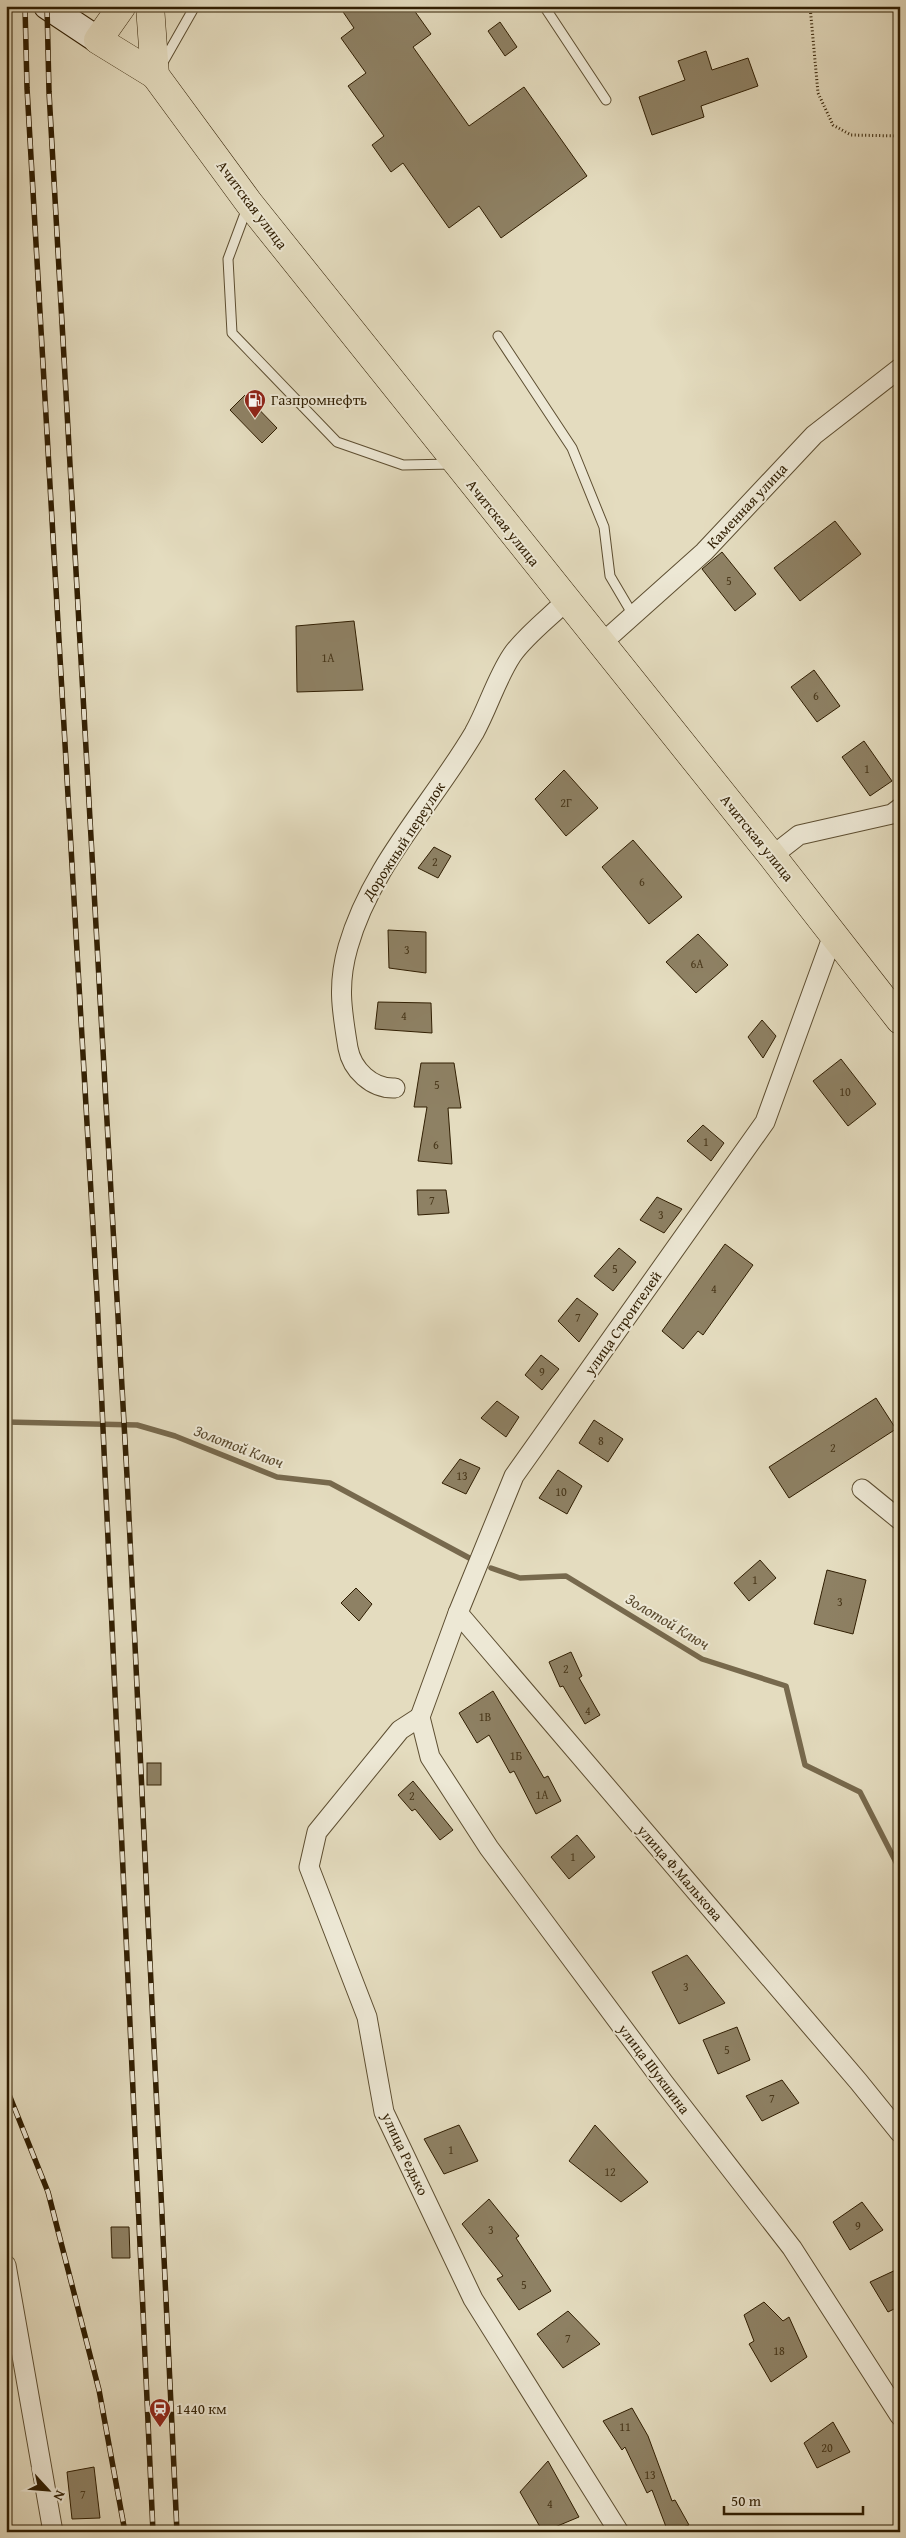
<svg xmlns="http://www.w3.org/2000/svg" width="906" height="2538" font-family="'Gentium Book Plus',serif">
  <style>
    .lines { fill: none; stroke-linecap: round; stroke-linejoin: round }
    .stream { stroke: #77694d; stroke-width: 5.5 }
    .building { fill: #8e8164; stroke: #301e02 }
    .lane-casing { stroke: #5d4e31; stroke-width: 11 }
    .street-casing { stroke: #5d4e31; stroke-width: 21 }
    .secondary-casing { stroke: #301e02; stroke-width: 28 }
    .primary-casing { stroke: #301e02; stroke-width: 29 }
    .path { stroke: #301e02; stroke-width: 3; stroke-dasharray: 1 2.5; stroke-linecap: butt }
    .lane { stroke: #ede8d5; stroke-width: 9 }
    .street { stroke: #ede8d5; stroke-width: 19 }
    .secondary { stroke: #ede8d5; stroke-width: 26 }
    .primary { stroke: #e4dcbf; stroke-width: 28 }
    .rail-casing { stroke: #301e02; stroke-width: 5.5 }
    .rail { stroke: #ede8d5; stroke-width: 4; stroke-dasharray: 11; stroke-linecap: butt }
    .labels { text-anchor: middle; stroke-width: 4; stroke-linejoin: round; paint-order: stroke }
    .number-label { font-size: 12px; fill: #48371a }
    .street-label { font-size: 15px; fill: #301e02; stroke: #ede8d5 }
    .poi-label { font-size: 15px; fill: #301e02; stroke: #ede8d5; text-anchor: start }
    .water-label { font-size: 16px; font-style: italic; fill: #5a4a2e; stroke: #ede8d5 }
  </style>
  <rect width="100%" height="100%" fill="#e4dcbf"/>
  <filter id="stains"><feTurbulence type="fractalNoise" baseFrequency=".004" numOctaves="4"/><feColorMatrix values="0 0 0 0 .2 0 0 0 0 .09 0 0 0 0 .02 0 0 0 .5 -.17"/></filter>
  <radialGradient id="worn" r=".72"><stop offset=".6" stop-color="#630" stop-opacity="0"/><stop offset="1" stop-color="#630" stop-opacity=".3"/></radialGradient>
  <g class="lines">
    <g class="stream">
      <polyline points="6,1422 137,1425 175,1436 277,1477 330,1483 473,1560"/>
      <polyline points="491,1568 520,1578 566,1576 702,1659 786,1686 805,1765 860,1792 900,1870"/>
    </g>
  </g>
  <g class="building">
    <polygon points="339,6 411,6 431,34 413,47 469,126 524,87 587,176 501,238 479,206 449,228 403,163 391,172 372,145 384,136 348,86 366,73 341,38 354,28"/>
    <polygon points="500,22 517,47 505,56 488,31"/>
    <polygon points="706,51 712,70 748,58 758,86 701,106 704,117 652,135 639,97 685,80 678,61"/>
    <polygon points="245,395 277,428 262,443 230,410"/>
    <polygon points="835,521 861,554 800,601 774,568"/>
    <polygon points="722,552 756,594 735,611 702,569"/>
    <polygon points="354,621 363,690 297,692 296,626"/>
    <polygon points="814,670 840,706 817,722 791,687"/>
    <polygon points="864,741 892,781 870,796 842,757"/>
    <polygon points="564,770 598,808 566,836 535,799"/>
    <polygon points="633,840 682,897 649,924 602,867"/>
    <polygon points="434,847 451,856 438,878 418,868"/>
    <polygon points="388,930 426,932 426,973 389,968"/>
    <polygon points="698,934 728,965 696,993 666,962"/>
    <polygon points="378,1002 431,1003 432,1033 375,1029"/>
    <polygon points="762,1020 776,1036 763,1058 748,1037"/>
    <polygon points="841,1059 876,1104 848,1126 813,1081"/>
    <polygon points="421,1063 454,1063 461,1108 448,1108 452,1164 418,1161 427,1107 414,1107"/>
    <polygon points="703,1125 724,1143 711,1161 687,1141"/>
    <polygon points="417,1190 446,1190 449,1213 418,1215"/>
    <polygon points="657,1197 682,1209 664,1233 640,1220"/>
    <polygon points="725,1244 753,1265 703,1335 698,1331 683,1349 662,1331"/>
    <polygon points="619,1248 636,1262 613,1291 594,1276"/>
    <polygon points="577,1298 598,1314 579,1342 558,1321"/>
    <polygon points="541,1355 559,1369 542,1390 525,1375"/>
    <polygon points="876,1398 896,1429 789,1498 769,1467"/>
    <polygon points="497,1401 519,1417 506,1437 481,1418"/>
    <polygon points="594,1420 623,1439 608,1462 579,1443"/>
    <polygon points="460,1459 480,1468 466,1494 442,1483"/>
    <polygon points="558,1470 582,1486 567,1514 539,1498"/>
    <polygon points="760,1560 776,1578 749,1601 734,1583"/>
    <polygon points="827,1570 866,1580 853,1634 814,1624"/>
    <polygon points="356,1588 372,1604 359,1621 341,1603"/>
    <polygon points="571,1652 582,1676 579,1678 600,1715 585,1724 563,1686 560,1687 549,1662"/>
    <polygon points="493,1691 544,1778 548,1776 561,1801 536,1814 514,1771 510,1773 489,1735 477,1743 459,1713"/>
    <rect x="147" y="1763" width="14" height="22"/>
    <polygon points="413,1781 453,1830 440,1840 415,1809 412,1811 398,1795"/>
    <polygon points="577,1835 595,1857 569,1879 551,1857"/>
    <polygon points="687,1955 725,2003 679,2024 652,1972"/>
    <polygon points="737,2027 750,2060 718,2074 703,2040"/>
    <polygon points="782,2080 799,2103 762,2121 746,2096"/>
    <polygon points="459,2125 478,2161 444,2174 424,2139"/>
    <polygon points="595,2125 648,2182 621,2202 569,2161"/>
    <polygon points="489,2199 519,2236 516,2238 551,2291 519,2310 497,2279 503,2276 462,2224"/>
    <polygon points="862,2202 883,2230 850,2250 833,2222"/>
    <polygon points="111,2227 129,2227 130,2258 112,2258"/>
    <polygon points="900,2268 900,2306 888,2312 870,2282"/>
    <polygon points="764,2302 783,2321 789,2317 807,2357 771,2382 749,2344 754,2341 744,2315"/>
    <polygon points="568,2311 600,2344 563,2368 537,2334"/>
    <polygon points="632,2408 648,2436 672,2501 675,2500 689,2525 668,2532 652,2490 647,2493 625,2447 622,2450 603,2421"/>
    <polygon points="833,2422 850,2452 817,2468 804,2443"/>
    <polygon points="548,2461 579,2517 543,2532 520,2492"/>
    <polygon points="94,2467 100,2518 72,2519 67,2472"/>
  </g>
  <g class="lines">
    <g class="lane-casing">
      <g id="lane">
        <polyline points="544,6 606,100"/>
        <polyline points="162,64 195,6"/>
        <polyline points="247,208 228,259 232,333 337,442 403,465 453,464"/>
        <polyline points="498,336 572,448 604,527 610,576 633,615"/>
      </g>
    </g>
    <g class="street-casing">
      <g id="street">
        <polyline points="601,644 704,552 814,435 900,368"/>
        <polyline points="772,856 799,835 892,814 900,808"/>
        <path d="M395 1088C372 1089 352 1070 348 1048 342 1011 337 985 348 947 371 866 432 804 474 733 488 708 496 679 512 655 525 636 550 617 566 601"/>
        <polyline points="862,1489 900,1520"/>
        <polyline points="458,1613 858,2081 900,2133"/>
        <polyline points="420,1717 400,1730 317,1832 309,1867 367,2017 384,2112 473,2299 619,2532"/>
        <polyline points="420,1717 458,1613 514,1476 765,1122 833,935"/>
        <polyline points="420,1717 430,1757 489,1848 664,2083 792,2248 900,2416"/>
        <polyline points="6,2265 53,2532"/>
      </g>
    </g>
    <g class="secondary-casing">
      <polyline id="secondary" points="47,6 98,40"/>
    </g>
    <g class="primary-casing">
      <g id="primary">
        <polyline points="122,6 98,40 155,75"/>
        <polyline points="150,6 155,75 249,203 772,856 900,1020"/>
      </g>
    </g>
    <polyline class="path" points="810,6 818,93 833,125 851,135 900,136"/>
    <use href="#lane" class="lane"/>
    <use href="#street" class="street"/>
    <use href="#secondary" class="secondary"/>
    <use href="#primary" class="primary"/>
    <g class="rail-casing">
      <g id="rail">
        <polyline points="25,6 27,88 97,1296 153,2532"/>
        <polyline points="47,6 49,92 127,1476 177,2532"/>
        <polyline points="6,2087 48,2192 99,2390 125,2532"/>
      </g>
    </g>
    <use href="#rail" class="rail"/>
  </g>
  <defs>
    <g id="fuel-pin" transform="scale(1.125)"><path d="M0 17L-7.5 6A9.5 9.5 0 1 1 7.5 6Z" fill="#8f2418" stroke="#ede8d5"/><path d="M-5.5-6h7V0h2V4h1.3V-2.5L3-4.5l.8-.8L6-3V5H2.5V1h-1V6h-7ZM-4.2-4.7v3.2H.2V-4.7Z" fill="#fff"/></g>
    <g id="station-pin" transform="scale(1.125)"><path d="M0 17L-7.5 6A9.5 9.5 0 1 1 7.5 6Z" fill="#8f2418" stroke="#ede8d5"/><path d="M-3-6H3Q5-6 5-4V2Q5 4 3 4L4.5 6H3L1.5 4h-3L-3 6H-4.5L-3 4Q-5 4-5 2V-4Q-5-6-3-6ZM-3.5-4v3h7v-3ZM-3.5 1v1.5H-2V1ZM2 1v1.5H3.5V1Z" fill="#fff"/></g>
  </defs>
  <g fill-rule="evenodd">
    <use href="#fuel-pin" x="255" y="400"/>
    <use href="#station-pin" x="160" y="2409"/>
  </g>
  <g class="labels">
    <g class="number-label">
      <text x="729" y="585">5</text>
      <text x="328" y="662">1А</text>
      <text x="816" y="700">6</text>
      <text x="867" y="773">1</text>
      <text x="566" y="807">2Г</text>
      <text x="435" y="866">2</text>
      <text x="642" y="886">6</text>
      <text x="407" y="954">3</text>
      <text x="697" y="968">6А</text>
      <text x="404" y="1020">4</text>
      <text x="437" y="1089">5</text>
      <text x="845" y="1096">10</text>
      <text x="706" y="1146">1</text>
      <text x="436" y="1149">6</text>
      <text x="432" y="1205">7</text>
      <text x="661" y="1219">3</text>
      <text x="615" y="1273">5</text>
      <text x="714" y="1293">4</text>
      <text x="578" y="1322">7</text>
      <text x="542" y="1376">9</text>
      <text x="601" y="1445">8</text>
      <text x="833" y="1452">2</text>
      <text x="462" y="1480">13</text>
      <text x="561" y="1496">10</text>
      <text x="755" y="1584">1</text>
      <text x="840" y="1606">3</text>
      <text x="566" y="1673">2</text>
      <text x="588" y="1715">4</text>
      <text x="485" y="1721">1В</text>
      <text x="516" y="1760">1Б</text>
      <text x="542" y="1799">1А</text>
      <text x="412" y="1800">2</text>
      <text x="573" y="1861">1</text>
      <text x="686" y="1991">3</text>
      <text x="727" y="2054">5</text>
      <text x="772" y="2103">7</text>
      <text x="451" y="2154">1</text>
      <text x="610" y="2176">12</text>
      <text x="858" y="2230">9</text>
      <text x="491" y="2234">3</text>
      <text x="524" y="2289">5</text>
      <text x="568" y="2343">7</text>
      <text x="779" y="2355">18</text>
      <text x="625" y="2431">11</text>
      <text x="827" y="2452">20</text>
      <text x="650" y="2479">13</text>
      <text x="83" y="2499">7</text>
      <text x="550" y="2508">4</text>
    </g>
    <g class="street-label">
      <text transform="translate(252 205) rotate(53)" y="5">Ачитская улица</text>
      <text transform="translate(747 506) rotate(-47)" y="5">Каменная улица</text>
      <text transform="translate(503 523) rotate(51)" y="5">Ачитская улица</text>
      <text transform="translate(757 838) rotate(51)" y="5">Ачитская улица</text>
      <text transform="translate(404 841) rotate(-57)" y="5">Дорожный переулок</text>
      <text transform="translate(623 1323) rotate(-55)" y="5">улица Строителей</text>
      <text transform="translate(680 1873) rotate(49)" y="5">улица Ф.Малькова</text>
      <text transform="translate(654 2069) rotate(53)" y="5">улица Шукшина</text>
      <text transform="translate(405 2154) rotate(65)" y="5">улица Редько</text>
    </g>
    <g class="poi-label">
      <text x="271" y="405">Газпромнефть</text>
      <text x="176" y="2414">1440 км</text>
    </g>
    <g class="water-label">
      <text transform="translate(239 1446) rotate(21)" y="6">Золотой Ключ</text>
      <text transform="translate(668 1621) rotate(31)" y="6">Золотой Ключ</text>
    </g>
  </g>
  <rect width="906" height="2538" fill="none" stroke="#e4dcbf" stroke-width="25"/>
  <rect x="8" y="8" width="891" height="2523" fill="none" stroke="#301e02" stroke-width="2.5"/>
  <rect x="12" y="12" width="881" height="2513" fill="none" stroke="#301e02"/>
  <g transform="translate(48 2490) rotate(116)" stroke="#ede8d5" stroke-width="4" paint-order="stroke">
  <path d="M0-4L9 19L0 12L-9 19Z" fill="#301e02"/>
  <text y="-8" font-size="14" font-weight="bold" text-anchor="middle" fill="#301e02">N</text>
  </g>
  <path d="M724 2506v8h139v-8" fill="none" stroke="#301e02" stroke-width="2.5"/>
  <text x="731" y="2506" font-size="15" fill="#301e02" stroke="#ede8d5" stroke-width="4" paint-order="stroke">50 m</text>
  <rect width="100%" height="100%" filter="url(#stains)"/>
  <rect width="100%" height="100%" fill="url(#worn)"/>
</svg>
